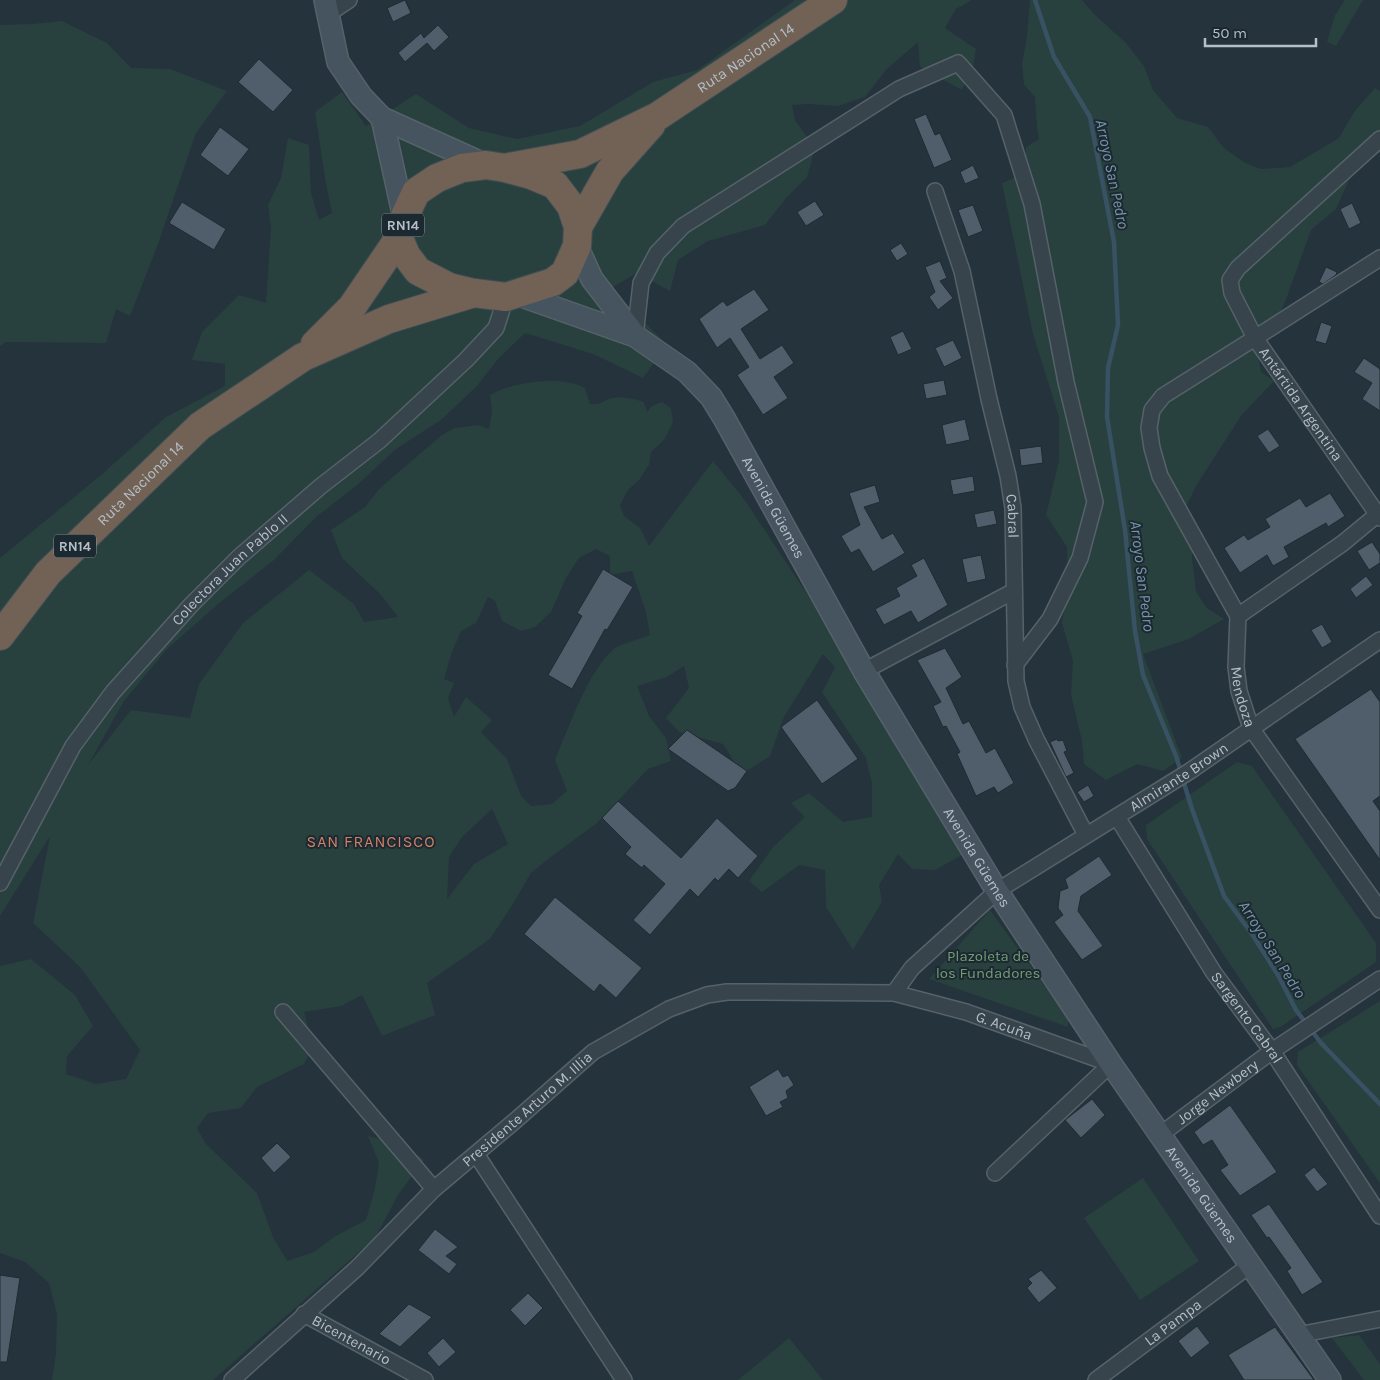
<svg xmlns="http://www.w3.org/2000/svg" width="1380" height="1380" font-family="Karla,sans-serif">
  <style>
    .green { fill: #29413e; fill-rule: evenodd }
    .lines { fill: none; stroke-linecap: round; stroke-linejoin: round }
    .stream { stroke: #395263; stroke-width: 4.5 }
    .building { fill: #4f5e6a; stroke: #1f2b33 }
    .street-casing { stroke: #56626a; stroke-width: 18 }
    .secondary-casing { stroke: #56626a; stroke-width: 24 }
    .highway-casing { stroke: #434f57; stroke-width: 30 }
    .street { stroke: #38444c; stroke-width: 15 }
    .secondary { stroke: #46545f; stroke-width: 21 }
    .highway { stroke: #726255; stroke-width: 28 }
    .labels { text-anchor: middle; stroke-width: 4; stroke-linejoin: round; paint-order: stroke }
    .shield { fill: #1d2931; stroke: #87929b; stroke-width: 1 }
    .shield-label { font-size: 14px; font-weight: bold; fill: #b4bfc8 }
    .street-label { font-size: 15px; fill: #b4bfc8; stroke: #1d2931 }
    .park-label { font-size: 15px; fill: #739d75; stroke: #1d2931 }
    .water-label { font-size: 16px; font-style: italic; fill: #7595aa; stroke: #1d2931 }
    .neighbourhood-label { font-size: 16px; letter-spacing: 1px; fill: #d18266; stroke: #1d2931 }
  </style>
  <rect width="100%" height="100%" fill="#24333c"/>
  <g class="green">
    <path d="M795 0H972L956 9 945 28 976 49 973 66 962 90 920 67 918 42 886 70 865 97 838 106 809 104 792 105 795 120 815 148 807 177 787 197 765 225 708 241 678 260 670 291 637 273 611 288 667 345 643 378 593 354 525 333 498 359 477 386 441 420 396 449 356 486 316 517 274 560 218 604 167 649 124 701 88 765 131 710 190 718 199 684 243 623 309 570 354 604 364 622 398 617 381 595 342 558 331 530 365 507 380 488 442 435 455 428 478 425 489 429 492 411 490 395C512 382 562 375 585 388L590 404C604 405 602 400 613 398 623 396 634 399 644 402L647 412 652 406 662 402 671 408 673 422 664 440 651 452 649 465 639 480 627 491 620 505 624 516 640 528 649 546 713 461 744 499 819 612 879 718 962 855 935 870 912 869 898 854 879 885 882 902 853 950 826 907 825 870 799 865 762 892 749 881 773 847 805 817 791 803 809 793 843 822 872 817V783L866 758 822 692 835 667 823 654 784 717 770 756 742 774 723 744 679 732 666 718 689 688 684 666 667 677 637 686 649 716 666 738 671 761 648 769 597 823 552 856 531 873 514 902 490 939 427 983 435 1015 382 1036 362 995 341 1006 304 1012 313 1046 304 1064 257 1087 241 1108 208 1113 197 1128 206 1144 257 1193 273 1237 287 1261 314 1252 334 1237 366 1220 375 1188 379 1163 368 1136 406 1146 424 1160 398 1195 375 1238 213 1380H52L56 1354 57 1314 49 1283 25 1262 0 1253V966L31 959 75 995 93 1026 67 1056 66 1074 96 1084 126 1079 140 1050 80 967 33 923 50 836 0 916V558L101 475 166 417 225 386V364L192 360 202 332 239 295 266 303 271 228 268 205 281 178 288 138 309 145 311 193 319 220 332 213 325 178 315 112 342 92 366 126 416 94 469 128 517 139 580 126 653 82 697 70ZM596 549 610 556V575L632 571 646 612 650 635C641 639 622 643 614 649 589 669 568 729 555 760L567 791 552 804 531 806 521 796 507 759 481 732 492 720 466 697 454 717 448 698 454 683 444 679 452 652 461 631 476 623 488 597 495 601 502 621 521 631 535 627 551 612 566 578 579 558ZM492 809 508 844 474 864 447 899 449 857 462 837Z"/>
    <polygon points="1030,0 1082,0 1094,14 1125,42 1144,66 1153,90 1177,118 1208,127 1224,148 1245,163 1261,169 1290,167 1339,138 1354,112 1375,88 1380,91 1380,152 1351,176 1336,209 1311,230 1288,294 1278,319 1255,338 1261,372 1274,381 1241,416 1196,486 1186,507 1194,527 1192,558 1196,592 1207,608 1224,619 1189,639 1143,654 1182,758 1163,771 1137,764 1106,780 1084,764 1082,741 1071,695 1073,661 1062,623 1068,583 1067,547 1046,515 1059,461 1059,417 1033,334 1002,183 1021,175 1025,162 1026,147 1039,139 1037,127 1035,97 1024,85 1022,64 1027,36"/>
    <polygon points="1345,0 1363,0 1336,46 1327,42 1335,15"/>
    <polygon points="62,21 107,43 131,68 170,69 227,91 196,133 158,244 130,316 116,309 106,343 6,342 0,346 0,25 33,24"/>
    <polygon points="1237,762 1252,766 1376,943 1376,962 1282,1026 1273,1029 1147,839 1146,825"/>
    <polygon points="990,910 1068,1018 1068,1027 929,979"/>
    <polygon points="1380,1001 1380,1183 1297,1065 1298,1052"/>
    <polygon points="1143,1178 1199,1261 1140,1300 1084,1218"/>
    <polygon points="1359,1335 1380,1364 1380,1380 1364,1380 1332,1338"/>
    <polygon points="789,1338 823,1380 738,1380"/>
  </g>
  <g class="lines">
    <g class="stream">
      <polyline points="1035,0 1054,57 1090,117 1114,242 1118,325 1108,368 1107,417 1125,530 1135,631 1143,675 1176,756 1181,772"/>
      <polyline points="1183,780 1192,809 1224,896 1252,934 1278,975 1296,1010 1321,1043 1380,1104"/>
    </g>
  </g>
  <g class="building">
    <polygon points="405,0 411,13 393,22 387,8"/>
    <polygon points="438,25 449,37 434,51 427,43 405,62 398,53 421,33 424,38"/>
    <polygon points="259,59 293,90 273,112 238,82"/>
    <polygon points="926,114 935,135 940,133 952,160 934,168 914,119"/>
    <polygon points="220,127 249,149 228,176 200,155"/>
    <polygon points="973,165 979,178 965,184 960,172"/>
    <polygon points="815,201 824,215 806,226 797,212"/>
    <polygon points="182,202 226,229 214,250 169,223"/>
    <polygon points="1352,203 1361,223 1349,229 1340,209"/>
    <polygon points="973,205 983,231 968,237 958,210"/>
    <polygon points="901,243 908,254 897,261 890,250"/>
    <polygon points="940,261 947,278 940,281 953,298 938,310 929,297 935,292 925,267"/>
    <polygon points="1326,267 1337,272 1336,275 1323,284 1319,282"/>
    <polygon points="754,289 769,310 741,329 760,359 782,345 794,363 774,377 788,398 763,415 737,375 749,367 730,338 717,348 699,319 723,301 727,306"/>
    <polygon points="1321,322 1332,326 1326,344 1315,341"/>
    <polygon points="903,331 912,349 898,355 890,337"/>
    <polygon points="953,340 962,358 944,367 935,348"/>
    <polygon points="1364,358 1380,369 1380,411 1362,399 1372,383 1354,372"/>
    <polygon points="944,380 947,395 926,399 923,384"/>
    <polygon points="965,419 970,440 946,445 942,425"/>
    <polygon points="1268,429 1280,446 1269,453 1257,436"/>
    <polygon points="1041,446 1043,463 1021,466 1019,449"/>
    <polygon points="973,476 975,491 953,495 950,480"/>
    <polygon points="875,485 880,502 864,507 882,539 893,533 905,553 873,572 859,549 851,553 841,536 860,525 849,493"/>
    <polygon points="1330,493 1345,516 1328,527 1326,523 1284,547 1289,557 1273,566 1267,555 1240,573 1224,548 1244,535 1248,540 1270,527 1265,519 1300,498 1306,507"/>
    <polygon points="994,510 997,524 977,528 974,514"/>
    <polygon points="1372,542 1380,554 1380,563 1369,570 1357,551"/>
    <polygon points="981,555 986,579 967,583 962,559"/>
    <polygon points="924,558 948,605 918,623 911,611 884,625 875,609 900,596 896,588 917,576 911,565"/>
    <polygon points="603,569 633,587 607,630 605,629 572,689 548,675 582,616 577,613"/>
    <polygon points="1366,576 1373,585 1356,598 1350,589"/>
    <polygon points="1322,624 1332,642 1322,648 1311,630"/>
    <polygon points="945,648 962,677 946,688 963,724 969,721 986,753 995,748 1014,783 998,793 994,787 976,796 957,754 960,752 946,726 943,727 933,706 941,702 917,660"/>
    <polygon points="1371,689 1380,702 1380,796 1373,801 1380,811 1380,860 1295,739"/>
    <polygon points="817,700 858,759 822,784 781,727"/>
    <polygon points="687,730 747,771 735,788 728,791 668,749"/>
    <polygon points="1057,739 1058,741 1063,740 1067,751 1064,752 1074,773 1066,777 1050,742"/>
    <polygon points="1088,785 1094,796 1084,802 1077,792"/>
    <polygon points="618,801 681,858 717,818 758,856 738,878 729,869 718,881 715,878 698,897 690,889 650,935 633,920 665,884 644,865 642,868 625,854 631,847 602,818"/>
    <polygon points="1099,856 1112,875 1081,896 1078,911 1103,946 1082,960 1054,922 1063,915 1058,908 1060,891 1068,888 1065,879"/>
    <polygon points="555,897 642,968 616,998 600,984 594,992 524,934"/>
    <polygon points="778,1069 783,1077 788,1075 794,1085 786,1091 788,1098 780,1102 783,1107 766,1116 749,1087"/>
    <polygon points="1092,1099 1105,1115 1081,1138 1065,1120"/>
    <polygon points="1230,1105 1277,1172 1240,1196 1220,1170 1228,1165 1212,1140 1203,1145 1194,1132"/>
    <polygon points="277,1143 291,1157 274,1173 261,1158"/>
    <polygon points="1314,1167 1328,1184 1317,1192 1304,1175"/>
    <polygon points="1269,1204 1323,1282 1302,1295 1287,1271 1291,1268 1269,1237 1267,1238 1251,1215"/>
    <polygon points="435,1229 458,1247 446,1256 457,1264 449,1274 418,1250"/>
    <polygon points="1041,1270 1057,1288 1039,1303 1027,1288 1032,1283 1028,1279"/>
    <polygon points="0,1275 20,1278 7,1362 0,1362"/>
    <polygon points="528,1293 543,1308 525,1326 510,1310"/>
    <polygon points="409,1304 432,1317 400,1347 379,1334"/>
    <polygon points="1197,1326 1210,1343 1191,1358 1178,1341"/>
    <polygon points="1275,1327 1314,1380 1244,1380 1228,1355"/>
    <polygon points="443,1338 456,1352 439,1367 427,1353"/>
  </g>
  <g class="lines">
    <g class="street-casing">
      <g id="street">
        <polyline points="328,14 349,0"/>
        <path id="s1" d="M935 191 962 271 989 399 1008 476 1013 508 1016 681 1022 707 1036 739 1086 835"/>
        <path id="s2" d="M1380 258 1255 338 1380 518"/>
        <polyline points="635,336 641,283 657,253 683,226 899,89 958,63 1004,115 1032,204 1066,382 1095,502 1080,558 1050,619 1015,665"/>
        <path id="s3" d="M1378 514 1343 543 1238 616 1236 667 1239 691 1251 728 1380 910"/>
        <polyline points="1238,616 1160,476 1152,448 1149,428 1152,410 1163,396 1255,338 1232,293 1230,280 1238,268 1380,139"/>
        <polyline points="864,671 1014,591"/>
        <path id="s4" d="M1117 817 1214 973 1272 1051 1380 1216"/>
        <path id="s5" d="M0 883 73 746 113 692 191 605 239 557 321 486 379 441 466 360 496 328 506 297"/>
        <path id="s6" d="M894 993 912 968 997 891 1190 771 1380 640"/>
        <polyline points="283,1012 434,1189"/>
        <path id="s7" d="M1160 1135 1272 1051 1380 979"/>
        <polyline points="476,1154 624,1380"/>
        <path id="s8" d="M304 1314 425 1380"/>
        <polyline points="1298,1335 1380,1319"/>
        <path id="s9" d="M232 1380 357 1268 434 1189 516 1120 593 1052 669 1009 707 995 727 992H752L894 993 966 1012 1111 1064 995 1173"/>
        <path id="s10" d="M1096 1380 1250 1265"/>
      </g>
    </g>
    <g class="secondary-casing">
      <g id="secondary">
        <polyline points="325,0 338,62 361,96 382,118 486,165"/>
        <polyline points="382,118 404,218"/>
        <polyline points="577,246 592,279 635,335"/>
        <path id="s11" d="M516 294 635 336 687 372 711 397 724 418 864 671 997 891 1111 1064 1330 1380"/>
      </g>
    </g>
    <g class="highway-casing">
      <g id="highway">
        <polygon points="486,165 505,168 531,175 555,185 571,206 578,227 577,246 565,273 553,282 506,297 474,293 449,287 418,271 406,255 399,238 404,218 416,192 437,178 462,168"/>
        <path id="s12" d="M509 167 580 154 658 116 833 0"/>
        <polyline points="578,227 610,171 651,125"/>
        <polyline points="315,344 352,307 399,238"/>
        <path id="s13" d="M0 636 48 573 200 426 303 357 389 319 474 293"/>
      </g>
    </g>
    <use href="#street" class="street"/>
    <use href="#secondary" class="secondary"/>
    <use href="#highway" class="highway"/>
  </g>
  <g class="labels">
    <g class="shield">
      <rect x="382" y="213.5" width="42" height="23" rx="4"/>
      <rect x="54" y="534.5" width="42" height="23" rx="4"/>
    </g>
    <g class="shield-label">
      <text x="403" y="230">RN14</text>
      <text x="75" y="551">RN14</text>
    </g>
    <g class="street-label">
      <text dy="5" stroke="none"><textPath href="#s12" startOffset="264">Ruta Nacional 14</textPath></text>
      <text dy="5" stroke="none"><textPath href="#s2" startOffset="229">Antártida Argentina</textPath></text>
      <text dy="5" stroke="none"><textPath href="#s13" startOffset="208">Ruta Nacional 14</textPath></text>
      <text dy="5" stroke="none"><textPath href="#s11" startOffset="351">Avenida Güemes</textPath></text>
      <text dy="5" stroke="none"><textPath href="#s1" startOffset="335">Cabral</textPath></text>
      <text dy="5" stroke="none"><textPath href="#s5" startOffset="392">Colectora Juan Pablo II</textPath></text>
      <text dy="5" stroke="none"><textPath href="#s3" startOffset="255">Mendoza</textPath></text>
      <text dy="5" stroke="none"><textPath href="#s6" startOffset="360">Almirante Brown</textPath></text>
      <text dy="5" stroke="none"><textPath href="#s11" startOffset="756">Avenida Güemes</textPath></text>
      <text dy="5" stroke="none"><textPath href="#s4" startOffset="239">Sargento Cabral</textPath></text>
      <text dy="5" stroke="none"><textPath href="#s9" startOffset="918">G. Acuña</textPath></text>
      <text dy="5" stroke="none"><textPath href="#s7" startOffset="72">Jorge Newbery</textPath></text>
      <text dy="5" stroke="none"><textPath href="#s9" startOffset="401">Presidente Arturo M. Illia</textPath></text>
      <text dy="5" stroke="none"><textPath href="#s11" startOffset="1161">Avenida Güemes</textPath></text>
      <text dy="5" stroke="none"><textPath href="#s10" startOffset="96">La Pampa</textPath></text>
      <text dy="5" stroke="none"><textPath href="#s8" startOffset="54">Bicentenario</textPath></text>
    </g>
    <g class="park-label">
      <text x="988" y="961">Plazoleta de<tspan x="988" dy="17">los Fundadores</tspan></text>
    </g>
    <g class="water-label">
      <text transform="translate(1113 174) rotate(78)" y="6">Arroyo San Pedro</text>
      <text transform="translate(1143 576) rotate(83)" y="6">Arroyo San Pedro</text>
      <text transform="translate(1273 949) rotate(58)" y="6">Arroyo San Pedro</text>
    </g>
    <g class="neighbourhood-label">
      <text x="371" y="847">SAN FRANCISCO</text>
    </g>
  </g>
  <path d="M1205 38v8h111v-8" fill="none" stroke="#b4bfc8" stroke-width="2.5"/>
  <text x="1212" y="38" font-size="15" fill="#b4bfc8" stroke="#1d2931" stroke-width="4" paint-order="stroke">50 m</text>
</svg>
